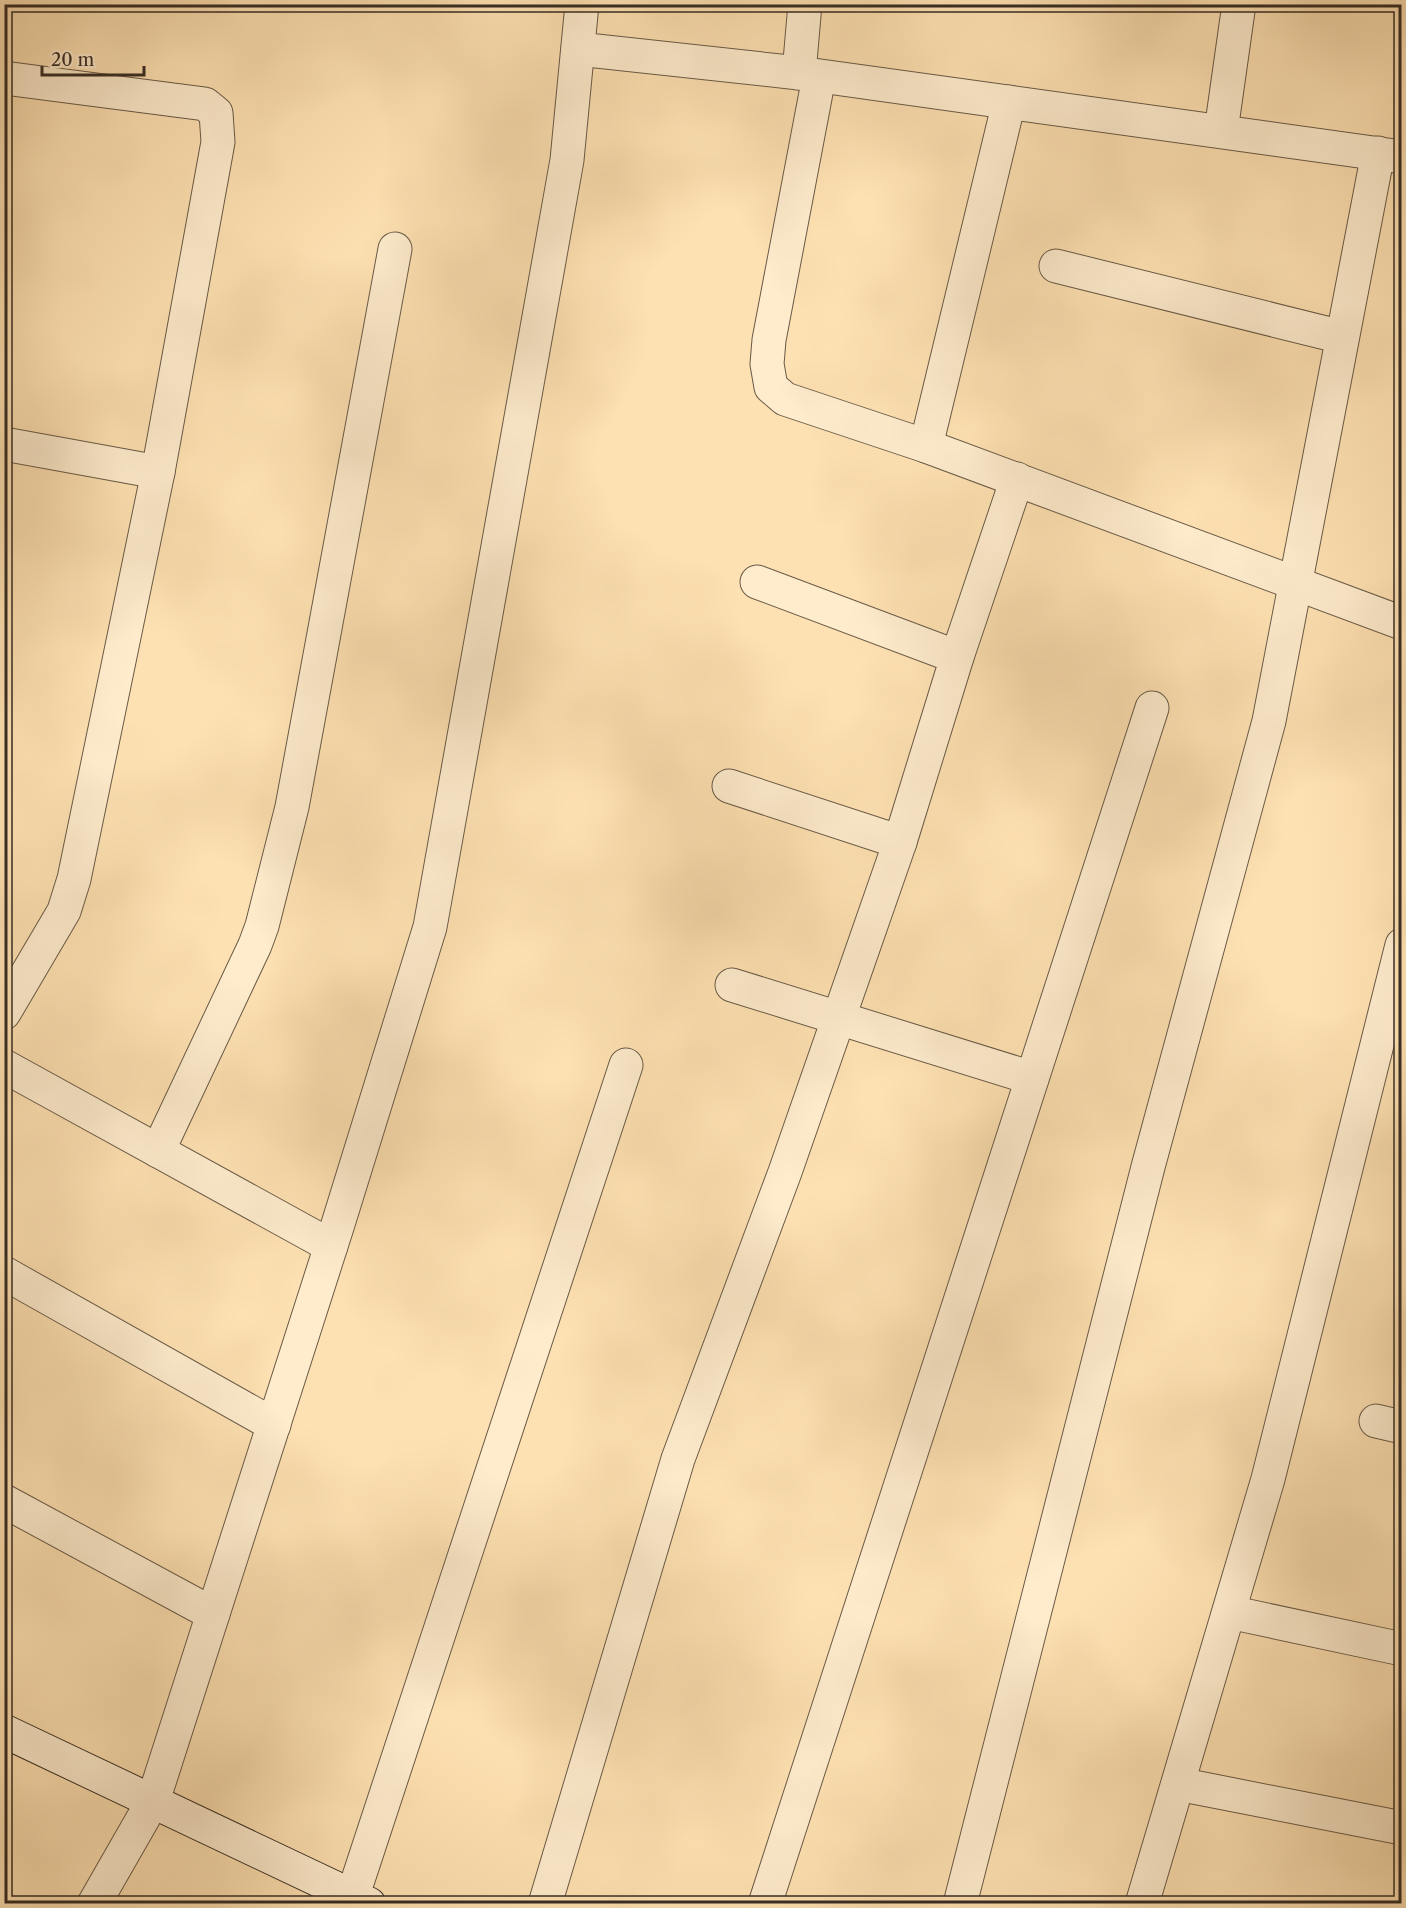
<svg xmlns="http://www.w3.org/2000/svg" width="1406" height="1908" font-family="'Libre Caslon Text',serif">
  <style>
    .lines { fill: none; stroke-linecap: round; stroke-linejoin: round }
    .street-casing { stroke: #695a48; stroke-width: 35 }
    .secondary-casing { stroke: #372d24; stroke-width: 35 }
    .street { stroke: #feeccd; stroke-width: 33 }
    .secondary { stroke: #feeccd; stroke-width: 33 }
  </style>
  <rect width="100%" height="100%" fill="#fee1b2"/>
  <filter id="stains"><feTurbulence type="fractalNoise" baseFrequency=".00333" numOctaves="4"/><feColorMatrix values="0 0 0 0 .2 0 0 0 0 .09 0 0 0 0 .02 0 0 0 .5 -.17"/></filter>
  <radialGradient id="worn" r=".72"><stop offset=".6" stop-color="#630" stop-opacity="0"/><stop offset="1" stop-color="#630" stop-opacity=".3"/></radialGradient>
  <g class="lines">
    <g class="street-casing">
      <g id="street">
        <polyline points="578,49 799,73 1402,157"/>
        <polyline points="799,73 805,4"/>
        <polyline points="819,77 769,340 767,364 771,387 785,399 926,446 1402,623"/>
        <polyline points="4,78 205,104 216,113 218,142 158,472 74,879 64,911 4,1013"/>
        <polyline points="1221,131 1239,4"/>
        <polyline points="1056,266 1342,337"/>
        <polyline points="4,444 158,472"/>
        <polyline points="926,446 1009,102"/>
        <polyline points="957,657 1017,479"/>
        <polyline points="729,786 900,842"/>
        <polyline points="732,985 1032,1078"/>
        <polyline points="4,1066 331,1246"/>
        <polyline points="158,1151 255,945 262,926 292,807 395,249"/>
        <polyline points="4,1273 274,1425"/>
        <polyline points="1376,1421 1402,1427"/>
        <polyline points="4,1501 213,1614"/>
        <polyline points="1229,1612 1402,1649"/>
        <polyline points="1178,1784 1402,1828"/>
        <polyline points="94,1904 153,1801 338,1224 430,927 567,160 582,4"/>
        <polyline points="350,1904 626,1065"/>
        <polyline points="545,1904 678,1459 785,1172 900,842 957,657 757,582"/>
        <polyline points="765,1904 1152,708"/>
        <polyline points="960,1904 1148,1167 1269,721 1378,153"/>
        <polyline points="1142,1904 1268,1479 1402,945"/>
      </g>
    </g>
    <g class="secondary-casing">
      <polyline id="secondary" points="4,1731 369,1904"/>
    </g>
    <use href="#street" class="street"/>
    <use href="#secondary" class="secondary"/>
  </g>
  <rect width="1406" height="1908" fill="none" stroke="#fee1b2" stroke-width="24"/>
  <rect x="6" y="6" width="1394" height="1896" fill="none" stroke="#372d24" stroke-width="3"/>
  <rect x="12" y="12" width="1382" height="1884" fill="none" stroke="#372d24" stroke-width="1.5"/>
  <path d="M42 66v9h102v-9" fill="none" stroke="#372d24" stroke-width="3"/>
  <text x="51" y="66" font-size="18" fill="#372d24" stroke="#feeccd" stroke-width="4.5" paint-order="stroke">20 m</text>
  <rect width="100%" height="100%" filter="url(#stains)"/>
  <rect width="100%" height="100%" fill="url(#worn)"/>
</svg>
